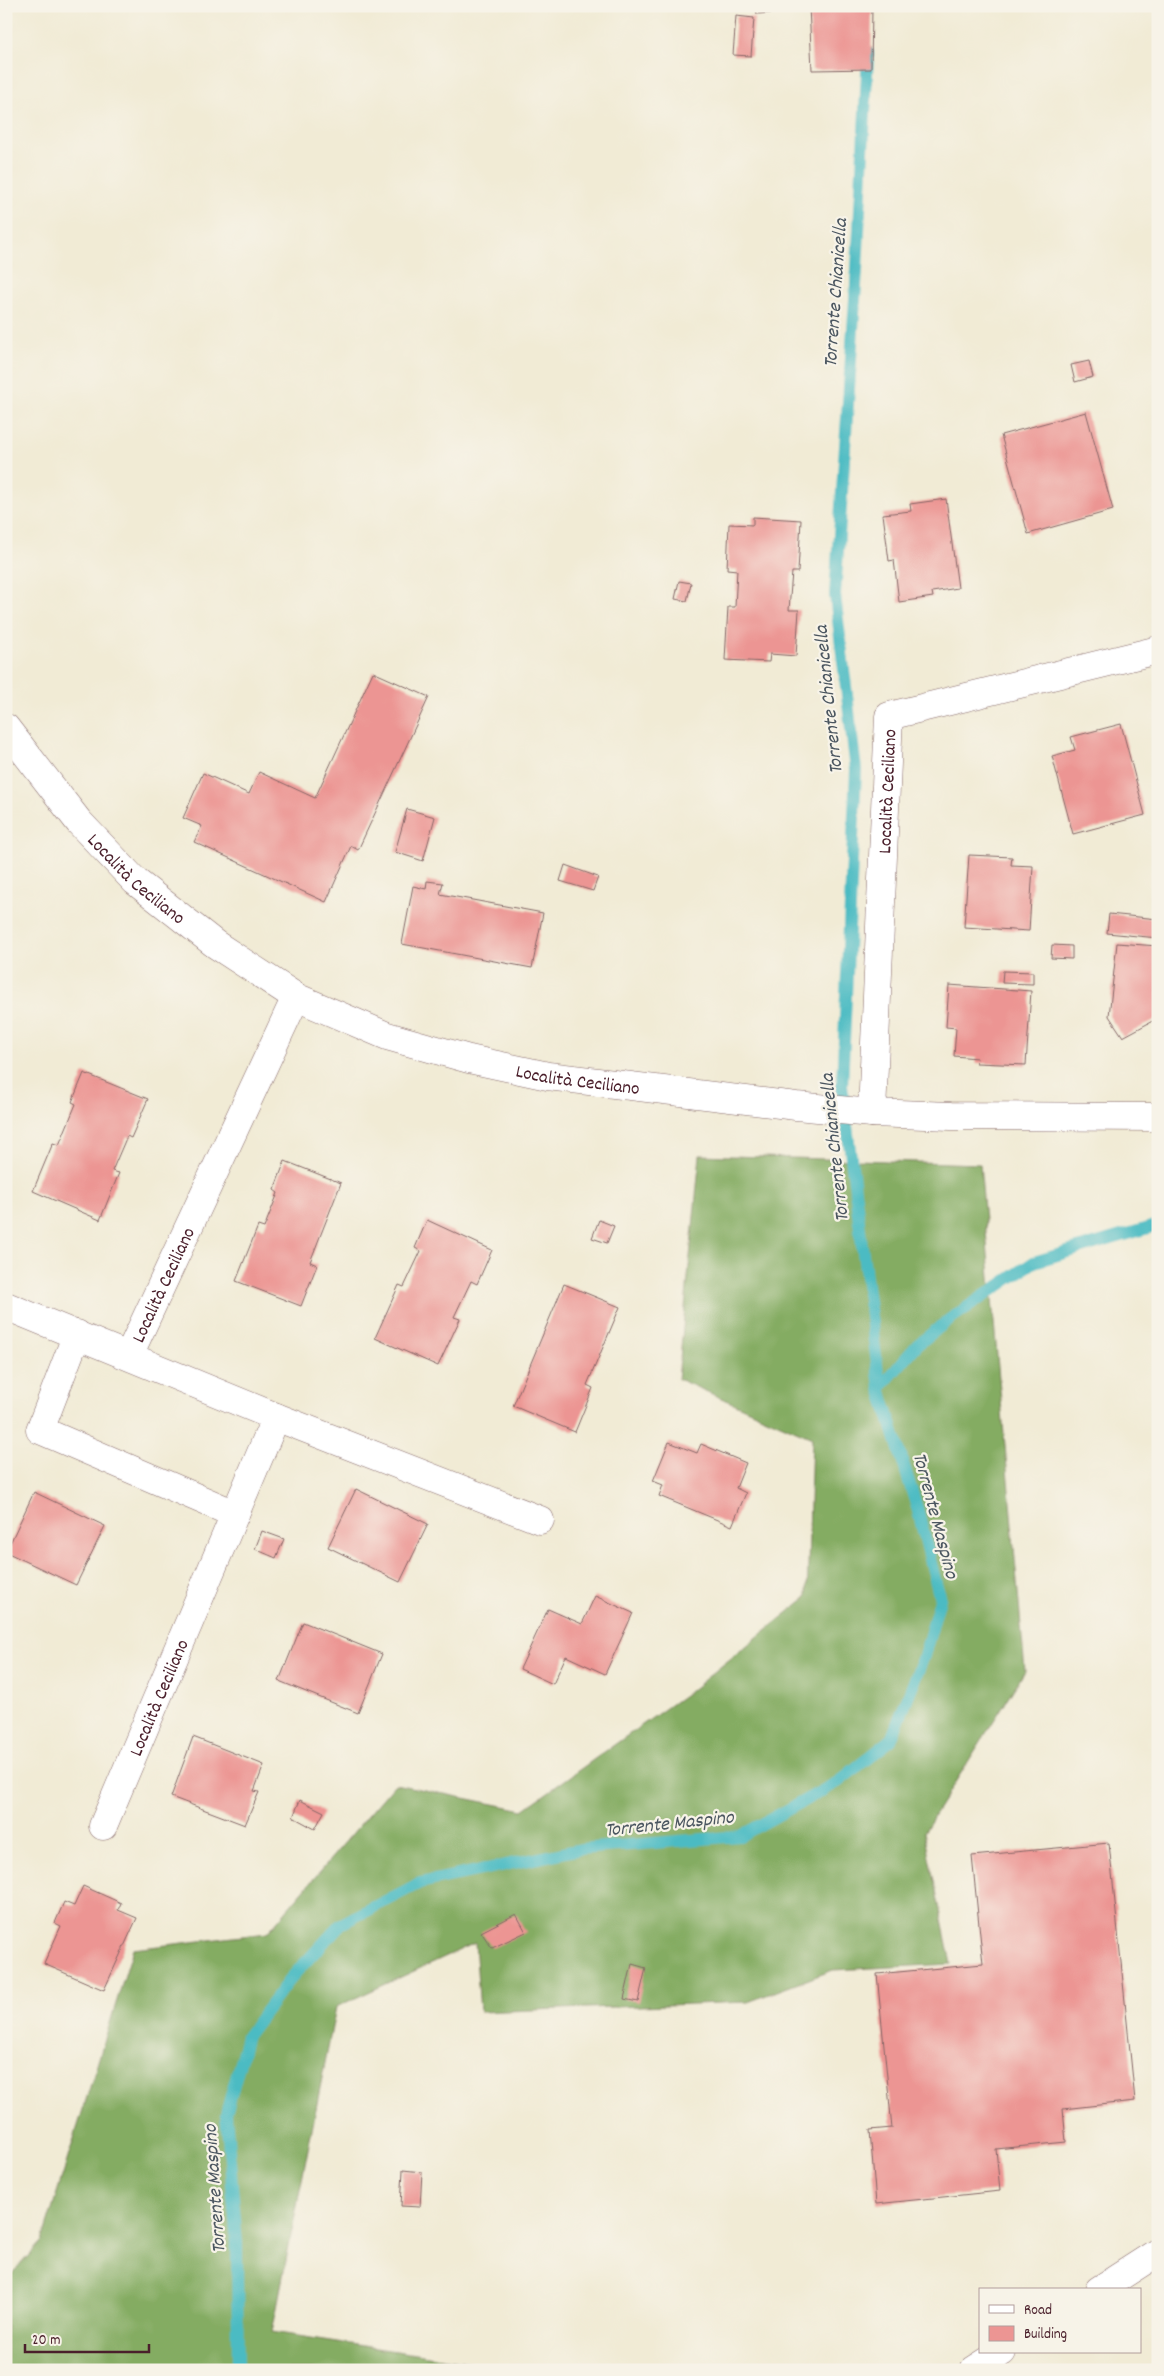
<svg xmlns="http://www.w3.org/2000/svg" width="1164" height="2376" font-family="Dekko,sans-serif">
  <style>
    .forest { fill: #84ac62; stroke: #676646 }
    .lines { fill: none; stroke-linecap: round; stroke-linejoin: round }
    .stream { stroke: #4cbbc3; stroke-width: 12 }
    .building { fill: #ec9593 }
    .street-casing { stroke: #846666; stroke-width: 29 }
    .secondary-casing { stroke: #846666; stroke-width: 29 }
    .street { stroke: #fff; stroke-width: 28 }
    .secondary { stroke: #fff; stroke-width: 28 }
    .labels { text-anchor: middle; stroke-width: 4.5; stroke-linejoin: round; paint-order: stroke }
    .street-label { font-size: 19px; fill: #4a1f2b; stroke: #f7f3e8 }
    .water-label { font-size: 20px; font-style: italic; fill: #4b5660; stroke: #f7f3e8 }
  </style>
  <rect width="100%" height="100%" fill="#f7f3e8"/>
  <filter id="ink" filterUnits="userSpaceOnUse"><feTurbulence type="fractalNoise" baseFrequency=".02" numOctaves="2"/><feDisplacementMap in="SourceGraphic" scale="10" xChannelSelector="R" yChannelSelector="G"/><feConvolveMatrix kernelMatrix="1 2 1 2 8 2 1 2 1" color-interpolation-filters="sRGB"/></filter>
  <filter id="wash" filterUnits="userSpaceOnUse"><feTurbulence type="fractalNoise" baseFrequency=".0096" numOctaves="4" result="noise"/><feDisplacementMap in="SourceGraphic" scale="20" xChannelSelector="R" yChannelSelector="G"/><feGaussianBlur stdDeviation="1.12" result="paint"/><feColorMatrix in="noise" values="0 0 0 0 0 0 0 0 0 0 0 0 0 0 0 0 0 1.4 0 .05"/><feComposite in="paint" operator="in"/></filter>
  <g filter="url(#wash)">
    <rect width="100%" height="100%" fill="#f1ebd5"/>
    <polygon class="forest" points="700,1155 980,1164 1025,1671 924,1832 951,1964 833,1970 748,2002 480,2012 475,1943 336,2007 272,2332 480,2364 479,2370 6,2370 6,2280 42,2241 133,1949 267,1933 395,1784 523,1810 694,1688 807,1597 812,1438 678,1379"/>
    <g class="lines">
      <g class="stream">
        <polyline points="880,1388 917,1345 950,1319 1034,1262 1158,1225"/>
        <polyline points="238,2370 237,2243 226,2114 247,2036 289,1980 341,1924 420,1883 581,1849 740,1836 838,1782 891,1740 924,1656 940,1599 918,1511 880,1388 842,1086 856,770 835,595 857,270 868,53"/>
      </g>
    </g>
    <g id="blocks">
      <g class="building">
        <polygon points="756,6 783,6 784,12 757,14"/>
        <polygon points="809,6 863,6 863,10 872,9 871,69 812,70"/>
        <polygon points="736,16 754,18 751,56 733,55"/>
        <polygon points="1089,361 1093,377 1075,382 1071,365"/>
        <polygon points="1086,412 1113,510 1028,534 1001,435"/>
        <polygon points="946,499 958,588 932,592 933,597 899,602 894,560 889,561 883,514 911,511 910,504"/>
        <polygon points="753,517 801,520 798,572 792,572 789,610 799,610 796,656 770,654 769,662 725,660 728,607 735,607 737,570 727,569 729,524 753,525"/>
        <polygon points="679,581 691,583 687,601 675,599"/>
        <polygon points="373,672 429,697 358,850 351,846 326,902 194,842 202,826 183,818 203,773 249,794 259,772 315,798"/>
        <polygon points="1121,724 1145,815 1073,834 1052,756 1075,750 1071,737"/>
        <polygon points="407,809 435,817 423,861 395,852"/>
        <polygon points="969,855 1012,857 1011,865 1033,866 1029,931 964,927"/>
        <polygon points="565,865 598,877 593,891 560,881"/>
        <polygon points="427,881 443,883 440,894 543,913 532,968 402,944 413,886 426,889"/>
        <polygon points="1109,914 1158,919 1158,938 1107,933"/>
        <polygon points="1117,943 1158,946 1158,1018 1123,1037 1109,1016"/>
        <polygon points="1052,945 1072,946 1072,959 1051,958"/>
        <polygon points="1003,971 1033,972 1033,984 1002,983"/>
        <polygon points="949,985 1031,991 1026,1065 976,1063 977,1058 954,1056 956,1028 946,1027"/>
        <polygon points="84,1073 148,1099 131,1138 127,1136 112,1171 119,1173 100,1220 33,1191 53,1143 59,1145 76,1104 72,1102"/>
        <polygon points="285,1161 341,1183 310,1262 317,1265 301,1306 236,1281 258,1226 264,1228 278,1193 274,1190"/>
        <polygon points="427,1220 492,1250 477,1284 471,1281 454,1317 460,1319 438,1366 375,1338 399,1285 404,1287 421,1251 415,1248"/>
        <polygon points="599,1220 614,1226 607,1243 592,1238"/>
        <polygon points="564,1284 620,1307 587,1385 593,1388 575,1432 513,1406"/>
        <polygon points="669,1442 697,1453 701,1444 746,1463 736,1488 746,1493 732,1526 659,1496 663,1485 653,1481"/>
        <polygon points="356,1489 428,1524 400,1582 328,1547"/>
        <polygon points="34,1492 105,1526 76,1585 6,1552"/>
        <polygon points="262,1531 284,1539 276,1558 255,1549"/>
        <polygon points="595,1596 633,1613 605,1674 566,1656 553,1684 520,1669 548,1609 582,1624"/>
        <polygon points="303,1622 382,1654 358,1713 279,1681"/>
        <polygon points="193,1737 264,1765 254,1791 259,1792 245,1825 171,1797"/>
        <polygon points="300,1800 324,1812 315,1829 293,1817"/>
        <polygon points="1109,1843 1135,2101 1063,2109 1066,2142 996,2149 1000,2191 876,2204 870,2130 892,2128 877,1974 983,1964 972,1856"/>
        <polygon points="83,1886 121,1903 118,1910 137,1918 104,1990 44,1964 61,1926 55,1923 64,1902 74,1906"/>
        <polygon points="516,1914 526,1932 492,1948 481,1932"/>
        <polygon points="632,1964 646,1968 638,2002 624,1999"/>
        <polygon points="403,2170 422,2172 420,2207 401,2206"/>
      </g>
    </g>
  </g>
  <g filter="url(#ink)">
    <use href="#blocks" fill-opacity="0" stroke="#846666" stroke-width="1"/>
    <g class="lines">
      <g class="street-casing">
        <g id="street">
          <path id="s1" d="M872 1113 889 716 1158 650"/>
          <polyline points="6,1306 276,1417 540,1520"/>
          <polyline points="77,1334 40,1430 235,1514"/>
          <path id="s2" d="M129 1355 296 997"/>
          <path id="s3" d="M103 1826 276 1417"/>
          <polyline points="1099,2290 1158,2252"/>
          <polyline points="974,2370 1002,2352"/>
        </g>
      </g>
      <g class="secondary-casing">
        <g id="secondary">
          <path id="s4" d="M6 728 79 822 135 881 215 944 296 997 387 1036 469 1059 548 1076 796 1106 872 1113 951 1116 1158 1117"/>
        </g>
      </g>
      <use href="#street" class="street"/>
      <use href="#secondary" class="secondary"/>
    </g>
  </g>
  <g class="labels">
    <g class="street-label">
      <text dy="7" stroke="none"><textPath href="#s1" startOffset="322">Località Ceciliano</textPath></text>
      <text dy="7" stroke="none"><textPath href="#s4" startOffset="200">Località Ceciliano</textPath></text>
      <text dy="7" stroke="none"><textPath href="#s4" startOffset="694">Località Ceciliano</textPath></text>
      <text dy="7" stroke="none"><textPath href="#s2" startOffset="78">Località Ceciliano</textPath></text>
      <text dy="7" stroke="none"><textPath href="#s3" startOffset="140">Località Ceciliano</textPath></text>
    </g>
    <g class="water-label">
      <text transform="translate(834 293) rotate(-86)" y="7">Torrente Chianicella</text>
      <text transform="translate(827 700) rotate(-96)" y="7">Torrente Chianicella</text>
      <text transform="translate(833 1148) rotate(-96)" y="7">Torrente Chianicella</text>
      <text transform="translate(937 1515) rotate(75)" y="7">Torrente Maspino</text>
      <text transform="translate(669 1822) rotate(-6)" y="7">Torrente Maspino</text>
      <text transform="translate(213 2189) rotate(-94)" y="7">Torrente Maspino</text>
    </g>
  </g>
  <rect width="1164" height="2376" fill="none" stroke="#f7f3e8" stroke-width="25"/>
  <rect x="979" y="2288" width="162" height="65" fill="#f7f3e8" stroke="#b29e9c"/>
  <rect x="989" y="2305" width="25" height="8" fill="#ffffff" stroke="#b29e9c"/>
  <text x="1024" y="2314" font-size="15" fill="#4a1f2b">Road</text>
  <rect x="989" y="2326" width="25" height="15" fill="#ec9593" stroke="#b29e9c"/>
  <text x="1024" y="2338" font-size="15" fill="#4a1f2b">Building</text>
  <path d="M25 2344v8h124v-8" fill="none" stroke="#4a1f2b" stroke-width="2.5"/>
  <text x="32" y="2344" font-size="15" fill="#4a1f2b" stroke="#f7f3e8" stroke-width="4" paint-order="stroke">20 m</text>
</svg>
